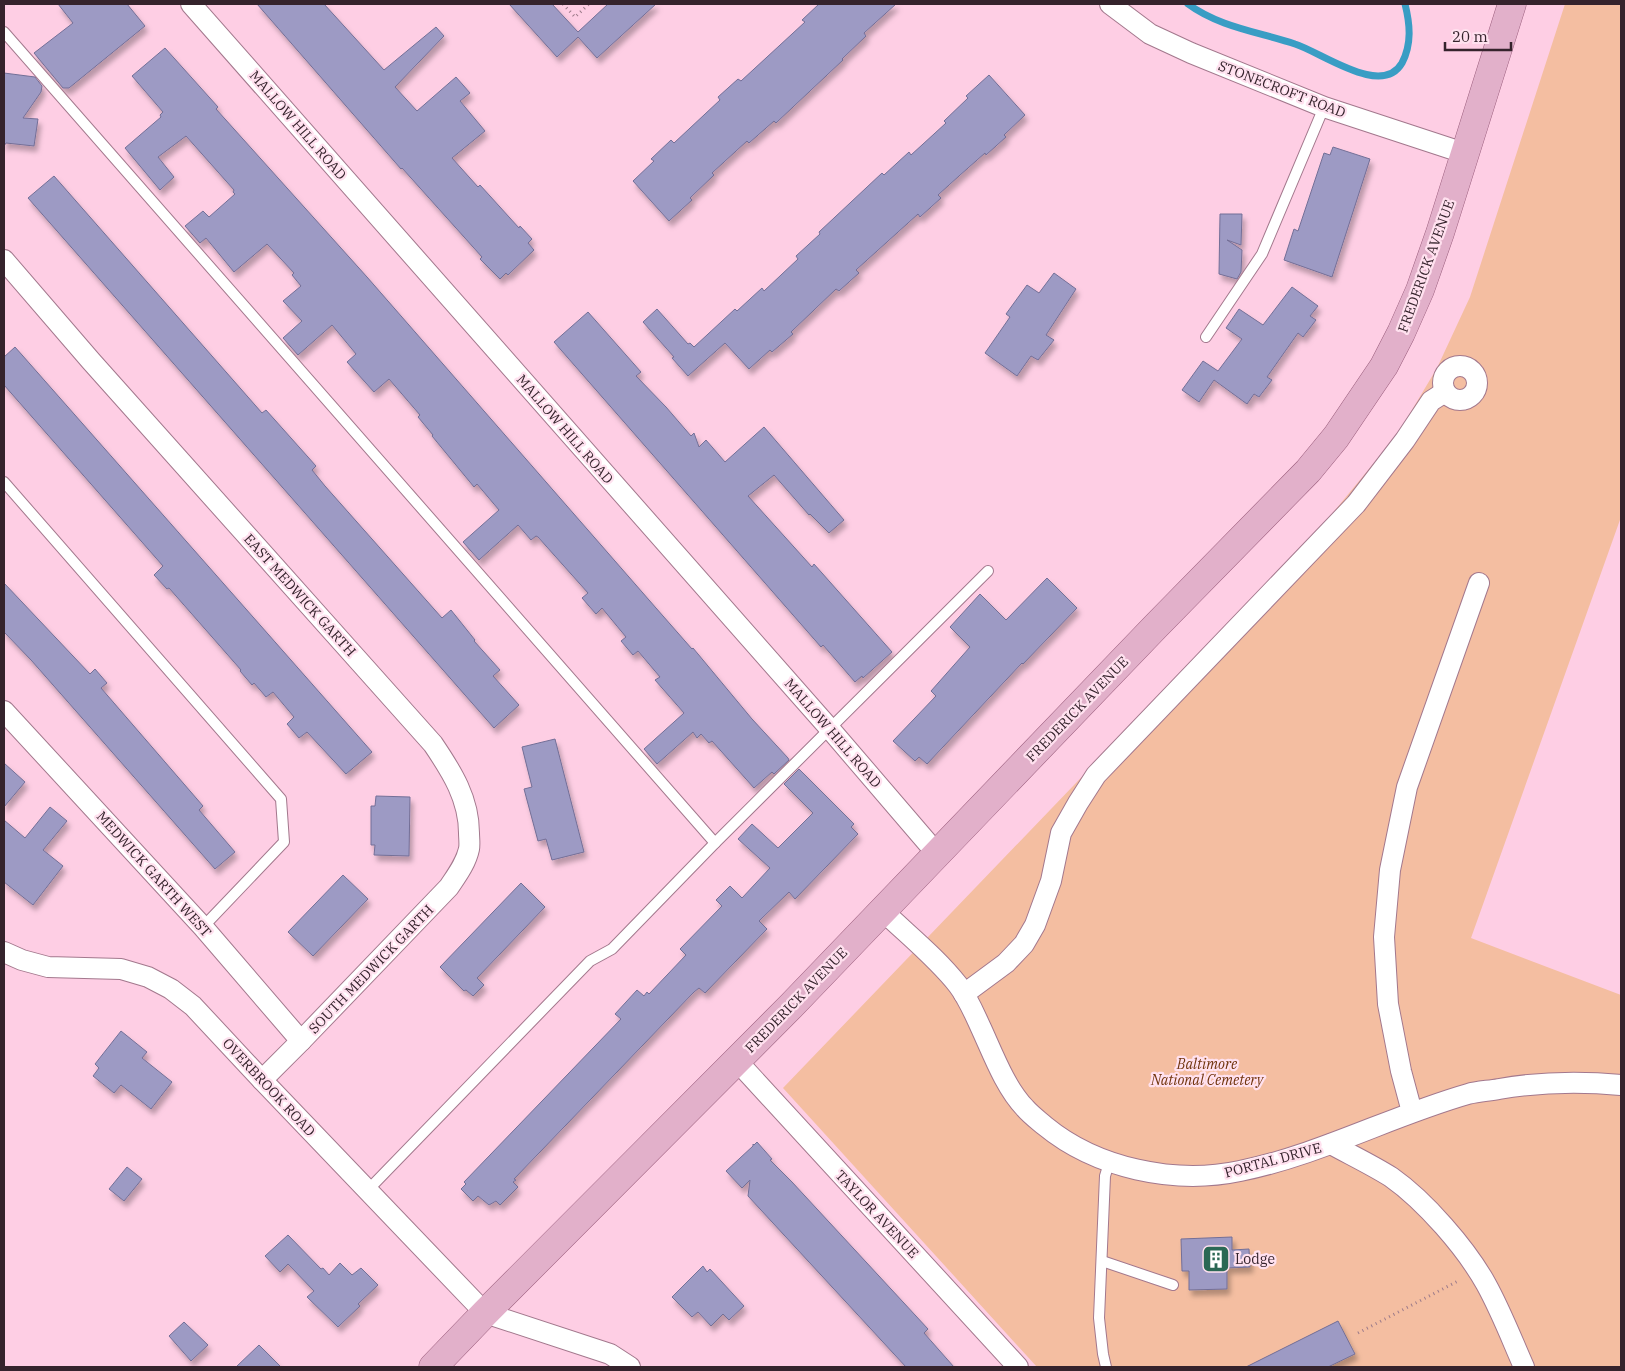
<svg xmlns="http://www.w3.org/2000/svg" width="1625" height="1371" font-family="'IBM Plex Serif',serif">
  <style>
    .green { fill: #f4bea1 }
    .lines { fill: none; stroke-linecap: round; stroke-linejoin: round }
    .stream { stroke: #399dc4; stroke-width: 7 }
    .building { fill: #9d9ac4; stroke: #736f97; filter: url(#shadow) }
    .lane-casing { stroke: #a3788d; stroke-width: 12 }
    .street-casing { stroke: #a3788d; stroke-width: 22 }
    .primary-casing { stroke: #995c7b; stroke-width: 29 }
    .path { stroke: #9c7b8a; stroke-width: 3; stroke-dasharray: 1 4; stroke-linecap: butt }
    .lane { stroke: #fff; stroke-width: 10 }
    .street { stroke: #fff; stroke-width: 20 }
    .primary { stroke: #e2b0ca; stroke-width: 28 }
    .labels { text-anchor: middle; stroke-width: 4.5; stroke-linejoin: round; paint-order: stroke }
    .street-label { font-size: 14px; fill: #35232c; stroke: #ffe1ef }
    .park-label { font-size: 14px; font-style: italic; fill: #71340d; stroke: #ffe1ef }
    .poi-label { font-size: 14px; fill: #35232c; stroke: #ffe1ef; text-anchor: start }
  </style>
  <defs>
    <filter id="shadow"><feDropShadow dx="3" dy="5.5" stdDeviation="2.5" flood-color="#0004"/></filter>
  </defs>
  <rect width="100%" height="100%" fill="#fecee4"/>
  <polygon class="green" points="1565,4 1621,4 1621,517 1471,938 1621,995 1621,1367 1037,1367 783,1088 1317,532 1397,435 1437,368 1470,297"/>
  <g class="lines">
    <path class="stream" d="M1188 4C1219 27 1259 32 1295 44 1321 52 1382 98 1402 63 1412 44 1410 24 1405 4"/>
  </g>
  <g class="building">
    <polygon points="58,4 127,4 145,26 69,88 63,88 34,53 73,23"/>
    <polygon points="257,4 324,4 384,70 436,27 444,36 395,87 417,111 456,77 470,93 460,101 485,131 452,158 478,187 480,185 519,228 520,226 532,239 528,243 534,250 508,275 506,273 500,279 480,259 482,257 402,168 401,169"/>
    <polygon points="509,4 552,4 578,32 608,4 656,4 597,58 578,37 557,57"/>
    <polygon points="819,4 896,4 864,33 866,36 842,59 843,60 776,123 774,121 749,143 747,141 712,173 714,175 690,198 692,200 669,221 633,181 654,161 651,159 671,140 674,143 720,100 718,97 738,79 741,81 805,22 802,20"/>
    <polygon points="165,48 218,107 216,109 367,277 656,608 692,649 693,648 752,719 788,758 789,760 774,774 772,772 754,788 712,741 709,743 701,734 697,738 693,732 657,764 644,749 684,713 655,680 660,677 638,651 633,655 621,641 626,637 602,608 596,614 582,598 588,593 538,537 536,536 531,540 518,525 479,560 463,542 499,510 477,484 474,487 432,436 433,435 418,417 420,415 389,379 374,392 347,362 356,354 332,325 298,355 283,338 302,321 283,301 301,286 292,275 294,273 267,244 234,272 206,238 200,243 185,226 203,211 209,217 235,194 233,192 234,190 186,136 158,157 174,177 160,190 125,148 161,117 160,115 163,112 132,76"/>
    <polygon points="4,73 35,77 42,86 41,92 23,118 38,119 34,146 6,143 4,146"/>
    <polygon points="989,75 1025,115 1004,135 1006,137 986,155 985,153 959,176 938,195 941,198 920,217 918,214 856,270 859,273 839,291 836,289 791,332 793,334 772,352 770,350 749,369 725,343 688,376 672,358 674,357 643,322 657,309 688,344 690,343 694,347 735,309 737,311 762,288 764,291 798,259 796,256 820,234 819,232 882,173 884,175 909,152 911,155 946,123 944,121 968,98 966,96"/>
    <polygon points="1333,147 1370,159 1332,277 1284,260 1294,229 1298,231 1324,153 1330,155"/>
    <polygon points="54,176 262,413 266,410 316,466 312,470 325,486 442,618 451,610 475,640 474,641 500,670 493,676 519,705 494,728 28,198"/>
    <polygon points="1220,214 1242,214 1241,245 1227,240 1242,250 1241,272 1237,279 1219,274"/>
    <polygon points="1054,273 1076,289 1046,335 1054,340 1038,360 1031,356 1017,376 985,353 1010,317 1006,314 1027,285 1039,293"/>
    <polygon points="1292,287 1318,306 1310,316 1316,320 1303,337 1298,333 1267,377 1272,380 1259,397 1254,394 1247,404 1214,380 1199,402 1182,390 1203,361 1218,371 1242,339 1226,328 1239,309 1263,325"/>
    <polygon points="588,312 641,372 636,376 666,407 691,436 694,433 699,447 706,440 725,462 764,427 844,520 829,533 810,514 809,515 774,475 748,496 812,567 814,564 892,652 863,678 862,676 855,682 823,645 821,647 554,342"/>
    <polygon points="15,347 372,752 346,774 307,732 299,738 287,724 294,717 273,692 266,697 254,683 252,685 240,671 241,670 169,588 167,589 154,575 163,566 4,385 4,357"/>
    <polygon points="1047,578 1077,608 1023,664 1022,663 927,764 919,757 915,761 893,741 936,696 931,691 970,647 950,627 980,594 1006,620"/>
    <polygon points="4,583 90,674 95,669 107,683 101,688 203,806 199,810 235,852 215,869 31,660 4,632"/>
    <polygon points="555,739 584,852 552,860 546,839 538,841 524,789 532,787 522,747"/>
    <polygon points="4,763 25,782 4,807"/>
    <polygon points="799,769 854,824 851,827 858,834 795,899 789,892 759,921 767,929 705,993 699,988 694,992 514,1179 516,1180 513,1182 518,1187 500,1205 496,1201 489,1205 478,1196 473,1201 461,1189 466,1184 464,1182 621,1019 615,1014 637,990 644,996 647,992 649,994 686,955 680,949 722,906 716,900 730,886 742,898 770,868 738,839 752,824 778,848 813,813 784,784"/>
    <polygon points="376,796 410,797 409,856 374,855 375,845 371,845 371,806 375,806"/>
    <polygon points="50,807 67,821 43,850 63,866 33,905 4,882 4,820 25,838"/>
    <polygon points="343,875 368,899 313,956 288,932"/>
    <polygon points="521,883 545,907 477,978 484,985 473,996 466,990 464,991 440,967"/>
    <polygon points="121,1031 147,1052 142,1058 172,1082 151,1109 121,1085 114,1093 93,1076 99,1068 95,1064"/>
    <polygon points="757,1142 772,1159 770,1160 792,1182 928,1329 924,1333 954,1367 906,1367 748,1196 750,1180 742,1188 726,1171 753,1146 753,1144 754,1145"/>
    <polygon points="127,1167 142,1179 124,1201 109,1189"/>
    <polygon points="288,1235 321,1269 323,1268 329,1275 340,1263 352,1275 361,1268 378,1285 358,1304 360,1306 338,1327 307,1297 314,1291 288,1264 280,1272 265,1256"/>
    <polygon points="1232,1237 1232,1250 1249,1249 1250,1267 1227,1268 1227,1289 1189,1290 1189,1271 1182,1271 1181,1239"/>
    <polygon points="703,1266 707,1272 710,1269 744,1306 729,1320 723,1314 711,1326 698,1312 692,1317 672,1297"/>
    <polygon points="1338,1321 1355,1354 1328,1367 1246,1367"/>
    <polygon points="184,1322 208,1345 191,1361 169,1336"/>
    <polygon points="259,1345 281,1367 236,1367"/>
  </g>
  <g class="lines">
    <g class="lane-casing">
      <g id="lane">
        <polyline points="4,32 715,843"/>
        <polyline points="1206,337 1262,254 1324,107"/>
        <polyline points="4,482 281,799 284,842 203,927"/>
        <polyline points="368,1190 590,961 612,949 715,843 988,571"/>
        <polyline points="1102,1261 1173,1285"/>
        <polyline points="1106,1367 1103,1354 1099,1318 1105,1176 1109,1163"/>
      </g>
    </g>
    <g class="street-casing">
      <g id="street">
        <polyline points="191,4 830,729 938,855"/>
        <polyline points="1110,4 1150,34 1191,53 1324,107 1464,153"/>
        <path d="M4 260 91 361 433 744C452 772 469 799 469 833 469 838 470 844 469 849 466 863 457 875 449 887L301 1041 262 1080"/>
        <circle cx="1460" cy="383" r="17"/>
        <polyline points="4,711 203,927 301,1041"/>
        <path d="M883 911C908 935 937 958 958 985 968 998 974 1013 981 1028 993 1054 1005 1087 1025 1108 1031 1115 1038 1120 1045 1126 1096 1168 1174 1185 1240 1171 1319 1155 1391 1116 1468 1094 1478 1091 1489 1091 1499 1089 1539 1082 1580 1081 1621 1085"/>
        <polyline points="4,952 22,960 48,967 121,969 148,977 171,989 193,1006 262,1080 485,1313 610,1354 630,1367"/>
        <polyline points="964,994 1006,963 1024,944 1035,925 1051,881 1061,833 1078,803 1096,775 1356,504 1405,440 1431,401 1445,392"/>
        <polyline points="737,1061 1018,1367"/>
        <polyline points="1412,1112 1401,1071 1388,1004 1384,937 1390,870 1407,787 1479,583"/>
        <path d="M1331 1144C1351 1155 1372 1165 1391 1177 1425 1201 1466 1248 1486 1284 1501 1311 1512 1340 1524 1367"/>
      </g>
    </g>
    <g class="primary-casing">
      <polyline id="primary" points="433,1367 485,1313 791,1006 1156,626 1308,471 1336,437 1384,366 1401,333 1420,290 1440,233 1512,4"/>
    </g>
    <g class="path">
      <polyline points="563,4 575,17 589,4"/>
      <polyline points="1358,1333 1460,1280"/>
    </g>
    <use href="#lane" class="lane"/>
    <use href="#street" class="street"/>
    <use href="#primary" class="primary"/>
  </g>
  <defs>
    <g id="building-square" transform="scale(1.4375)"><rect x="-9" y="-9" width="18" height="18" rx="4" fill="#2b6854" stroke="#ffe1ef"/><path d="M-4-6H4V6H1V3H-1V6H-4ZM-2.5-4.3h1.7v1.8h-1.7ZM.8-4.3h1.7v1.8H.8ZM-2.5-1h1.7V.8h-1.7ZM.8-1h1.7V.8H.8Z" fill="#fff"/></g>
  </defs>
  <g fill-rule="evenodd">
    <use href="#building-square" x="1216" y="1259"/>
  </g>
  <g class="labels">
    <g class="street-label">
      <text transform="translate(1282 89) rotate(21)" y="5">STONECROFT ROAD</text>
      <text transform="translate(298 125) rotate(49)" y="5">MALLOW HILL ROAD</text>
      <text transform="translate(1426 266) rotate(-70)" y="5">FREDERICK AVENUE</text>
      <text transform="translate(565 429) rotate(49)" y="5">MALLOW HILL ROAD</text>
      <text transform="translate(300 595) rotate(48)" y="5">EAST MEDWICK GARTH</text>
      <text transform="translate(1077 709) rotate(-46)" y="5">FREDERICK AVENUE</text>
      <text transform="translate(833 733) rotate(49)" y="5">MALLOW HILL ROAD</text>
      <text transform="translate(154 874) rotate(48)" y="5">MEDWICK GARTH WEST</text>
      <text transform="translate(371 969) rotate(-46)" y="5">SOUTH MEDWICK GARTH</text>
      <text transform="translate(796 1000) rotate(-46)" y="5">FREDERICK AVENUE</text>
      <text transform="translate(269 1087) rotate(47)" y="5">OVERBROOK ROAD</text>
      <text transform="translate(1273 1160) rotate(-15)" y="5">PORTAL DRIVE</text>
      <text transform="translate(877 1214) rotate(47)" y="5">TAYLOR AVENUE</text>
    </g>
    <g class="park-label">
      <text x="1207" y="1069">Baltimore<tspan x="1207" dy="16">National Cemetery</tspan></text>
    </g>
    <g class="poi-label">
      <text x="1235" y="1264">Lodge</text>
    </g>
  </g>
  <rect width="1625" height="1371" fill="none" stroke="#35232c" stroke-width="10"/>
  <path d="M1445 42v8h66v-8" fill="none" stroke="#35232c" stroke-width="2.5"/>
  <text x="1452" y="42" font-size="15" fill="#35232c" stroke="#ffe1ef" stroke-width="4" paint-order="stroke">20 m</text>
</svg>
